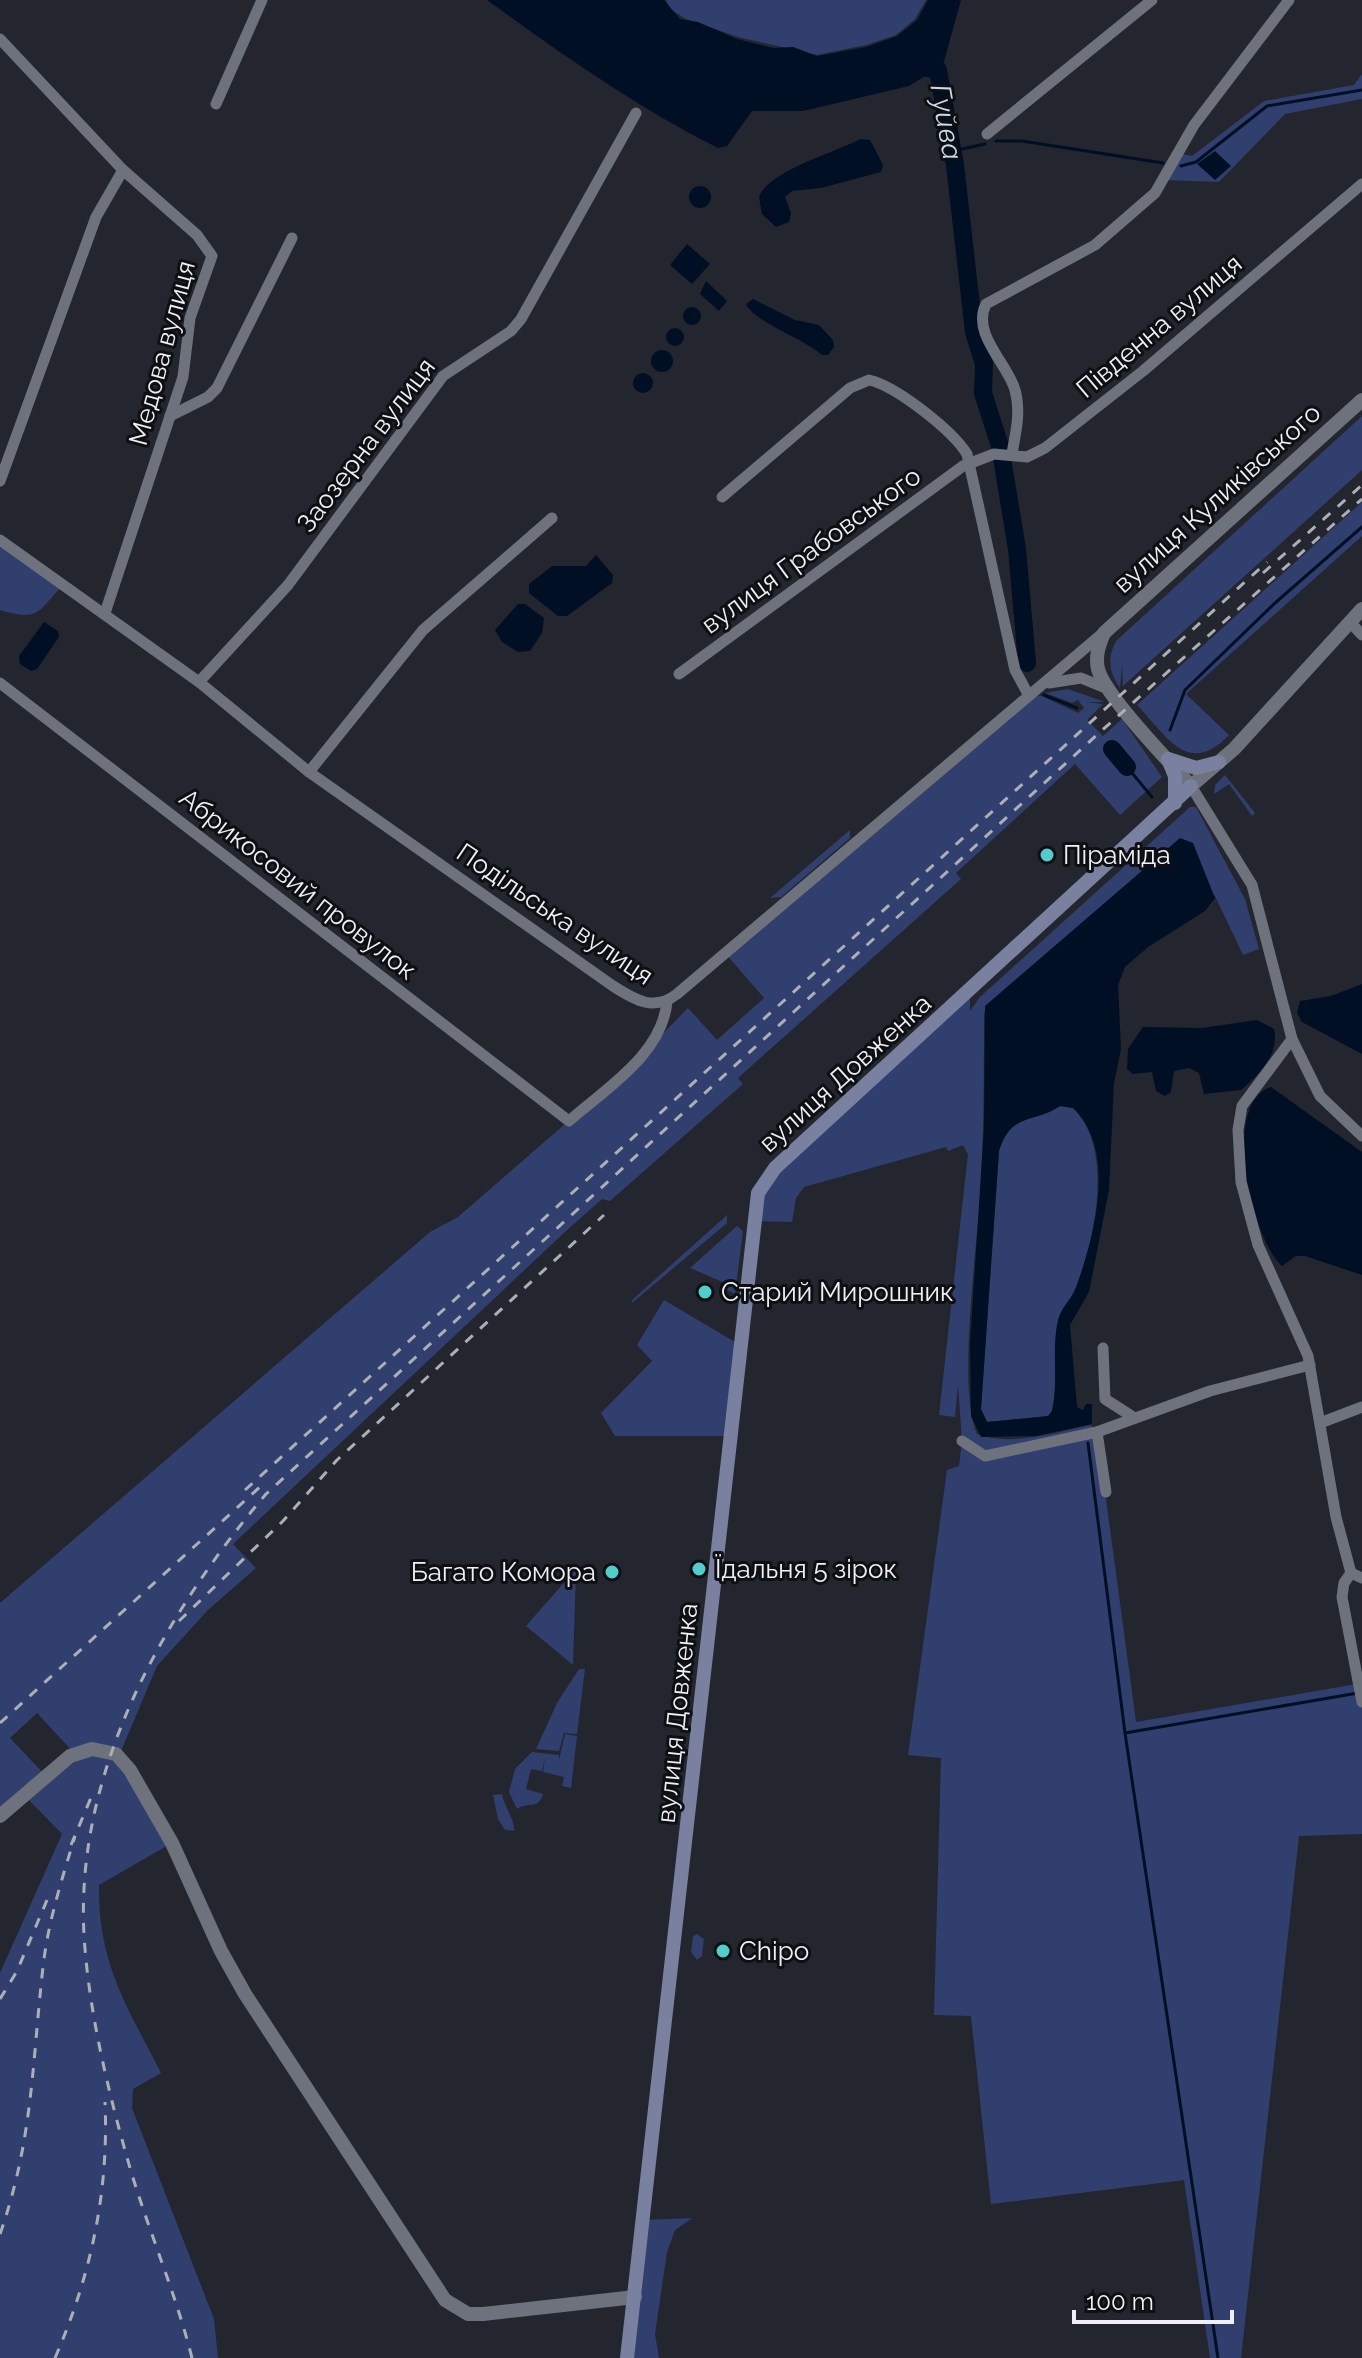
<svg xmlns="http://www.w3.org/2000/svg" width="1362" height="2358" font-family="Raleway,sans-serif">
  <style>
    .green { fill: #303f6e; fill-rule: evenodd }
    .water { fill: #000f23; fill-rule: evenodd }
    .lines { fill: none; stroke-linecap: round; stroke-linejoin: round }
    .stream { stroke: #000f23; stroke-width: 3 }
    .river { stroke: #000f23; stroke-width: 18 }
    .minor { stroke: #6e727c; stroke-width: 11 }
    .tertiary { stroke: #6e727c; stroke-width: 14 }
    .secondary { stroke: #7a809f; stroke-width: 14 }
    .rail { stroke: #adafb6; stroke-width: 3; stroke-dasharray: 10 10; stroke-linecap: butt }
    .poi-dot { fill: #53cdcb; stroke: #0e0f13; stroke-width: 3 }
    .labels { text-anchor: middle; stroke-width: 6; stroke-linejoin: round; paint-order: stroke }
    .street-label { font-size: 26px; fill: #eef0f6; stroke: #0e0f13 }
    .poi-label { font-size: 26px; fill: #eef0f6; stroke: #0e0f13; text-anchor: start }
    .water-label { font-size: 28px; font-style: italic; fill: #cadaec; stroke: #0e0f13 }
  </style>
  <rect width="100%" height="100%" fill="#23262e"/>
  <g class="green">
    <polygon points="666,0 926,0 915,19 896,35 866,45 817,55 738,37 686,19 670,9"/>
    <polygon points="1362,74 1362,99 1285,114 1219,182 1165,180 1178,153 1192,156 1264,101 1354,85"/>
    <path d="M1362 416V470L1123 686 1122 665 1120 688C1109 673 1107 657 1116 641Z"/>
    <path d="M1362 502V536L1186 694 1229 735C1188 778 1167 736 1137 705Z"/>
    <path d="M0 540 64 584C37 612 40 622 0 610Z"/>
    <path d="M1068 689 1105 702H1087L1103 704 1087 720 1103 736 1122 719 1162 777 1120 815 1075 764 956 873 961 879 738 1078 743 1084 610 1201 602 1199 566 1231 233 1544 256 1568 208 1610 157 1666 119 1756 172 1843 99 1885C98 1964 127 2006 161 2073L133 2089 132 2108 214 2319 218 2358H0V1973L62 1834 24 1795 0 1816V1603L430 1232 458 1217 627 1070 688 1008 717 1040 764 998 726 954 1028 694 1042 696 1078 713 1084 708 1078 700 1072 703 1045 693ZM37 1713 74 1753 46 1776 10 1738Z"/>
    <polygon points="1225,775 1255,813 1252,816 1229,784 1214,794 1215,785"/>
    <path d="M1190 807H1196L1245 899 1259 949 1243 955 1214 894 984 1013C984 1074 984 1135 980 1196 977 1249 957 1391 977 1434 1012 1447 1056 1432 1091 1425L1097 1432 1136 1722 1362 1683V1834L1299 1836 1241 2358H1210L1184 2180 991 2204 971 2016 934 2015 941 1758 908 1755 947 1470 959 1466 962 1441 958 1385 955 1417 939 1415 968 1154 963 1145 948 1151 946 1147 804 1187 796 1198 792 1222 753 1221 758 1193 970 992V1011L980 997Z"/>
    <polygon points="850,830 850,838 781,897 770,898"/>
    <path d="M1060 1106 1073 1108C1115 1148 1095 1243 1074 1291 1071 1299 1064 1305 1061 1312 1052 1335 1059 1383 1052 1411L1049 1416 987 1422 981 1409 999 1151C1011 1112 1034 1124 1060 1106Z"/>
    <polygon points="727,1215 727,1223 632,1303 632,1300"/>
    <polygon points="737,1226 743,1231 735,1294 724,1289 725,1283 690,1268"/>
    <polygon points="664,1300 740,1345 731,1436 615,1436 601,1413 652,1361 637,1345"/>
    <polygon points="576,1569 573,1665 526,1626"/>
    <polygon points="579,1669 585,1669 577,1734 564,1733 559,1751 536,1749 557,1703"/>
    <path d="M565 1734 577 1736 571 1788 562 1786 564 1777 543 1772 545 1757 542 1771 531 1769 526 1789 543 1794C538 1811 527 1801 517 1809L509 1792 515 1769 532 1752 559 1755V1760Z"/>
    <path d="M502 1794C504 1807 515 1819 514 1831L505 1830 498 1819 493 1795Z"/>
    <polygon points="697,1934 704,1939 702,1956 697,1960 691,1952 693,1936"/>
    <polygon points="692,2218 675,2230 667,2252 655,2334 659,2358 627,2358 644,2220"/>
  </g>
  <g class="water">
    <path d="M487 0H664L680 19 698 22 737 39 773 48 793 47 817 56 866 47 897 36 917 20 928 0H961L943 65 909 86 803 111H752L727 146 718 148C635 106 563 55 487 0Z"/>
    <path d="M861 139 870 140 883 165 881 172 821 188 792 191 785 197 791 213 789 222 776 227 762 214 759 197C767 172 835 152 861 139Z"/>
    <polygon points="1215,151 1231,166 1215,180 1197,164"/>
    <circle cx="700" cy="197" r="11"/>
    <polygon points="687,244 710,264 692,284 670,265"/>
    <polygon points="706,281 727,301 719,311 700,294"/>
    <path d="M753 299 795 320 819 325 833 340 834 347 828 355H822C805 339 754 322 746 304Z"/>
    <circle cx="692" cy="316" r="9"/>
    <circle cx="675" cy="337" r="9"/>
    <circle cx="662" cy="361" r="11"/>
    <circle cx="643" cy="383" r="10"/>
    <polygon points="596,555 613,575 612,583 567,616 558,616 529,593 529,584 552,566 586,566"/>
    <polygon points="518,604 525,604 544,618 542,633 530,651 518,652 502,642 495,630"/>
    <polygon points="44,622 58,631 59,637 37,669 31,671 20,664 19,656"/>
    <path d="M1180 838 1193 843 1215 898 1205 911 1148 947 1125 967 1118 985 1121 1049 1114 1083 1109 1190 1089 1292 1070 1325 1077 1407 1083 1410 1086 1404H1092V1424L1036 1436 981 1437 971 1416 970 1344 984 1127 985 1006ZM1060 1106 1073 1108C1118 1151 1094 1237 1076 1288 1071 1300 1061 1308 1058 1320 1051 1350 1059 1381 1052 1411L1048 1416 987 1422 981 1409 999 1151C1011 1111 1034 1124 1060 1106Z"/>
    <polygon points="1362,984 1362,1054 1302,1022 1297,1013 1300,1001 1331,996"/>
    <path d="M1257 1020 1274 1029C1280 1054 1259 1075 1241 1090L1204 1094 1199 1073 1189 1068 1174 1071 1171 1092 1165 1096 1156 1091 1152 1072 1133 1074 1127 1069 1128 1049 1143 1027 1202 1028Z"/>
    <path d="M1271 1087 1362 1152V1275L1305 1256H1296L1282 1266C1252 1240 1220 1103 1271 1087Z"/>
  </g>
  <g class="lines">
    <g class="stream">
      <polyline points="996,141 1022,141 1163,163"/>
      <polyline points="953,151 985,144"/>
      <polyline points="1181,166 1196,162 1267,106 1362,90"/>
      <polyline points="1044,695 1077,708"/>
      <polyline points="1170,730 1185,690 1275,603 1362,527"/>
      <polyline points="1127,767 1152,797"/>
      <polyline points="1088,1443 1125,1733 1218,2358"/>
      <polyline points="1125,1733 1358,1693"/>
    </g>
    <g class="river">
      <polyline points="917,66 938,70 955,165 974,332 984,364 983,393 1000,446"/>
      <polyline points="1002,458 1017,549 1027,663"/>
      <polyline points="1112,749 1127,767"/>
    </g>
    <g class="minor">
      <polyline points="0,39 123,170 197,235 212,256 190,318 183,377 105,613"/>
      <polyline points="216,104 262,0"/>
      <polyline points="987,134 1152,0"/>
      <polyline points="170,416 208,397 217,388 292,238"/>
      <path d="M1012 453C1016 432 1021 411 1015 390 1008 364 971 334 986 304L1095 245 1155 193 1194 125 1289 0"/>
      <polyline points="0,481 96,217 123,170"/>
      <path d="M722 497 850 388 869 380C896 386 952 430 967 454L1015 670 1028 694"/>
      <path d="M0 540 199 682 309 772 613 986C635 1000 654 1012 677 994L1103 633"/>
      <polyline points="1351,623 1362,635"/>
      <polyline points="679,674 963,466 994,454 1027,457 1045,448 1143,371 1362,184"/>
      <polyline points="199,682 288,585 443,376 511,331 521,319 636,113"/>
      <path d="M0 683 569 1121C605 1089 663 1054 667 1001"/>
      <polyline points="1049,683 1081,678 1108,689"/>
      <polyline points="309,772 423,630 552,518"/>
      <polyline points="1191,786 1252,885 1292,1039 1242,1106 1238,1130 1241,1182 1258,1245 1308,1356 1336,1517 1351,1573 1362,1578"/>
      <polyline points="1292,1039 1320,1096 1362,1136"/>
      <polyline points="1103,1348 1105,1399 1133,1417"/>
      <polyline points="1320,1423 1362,1407"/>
      <polyline points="1097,1432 1106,1492"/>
      <polyline points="962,1441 985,1456 1097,1432 1210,1391 1310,1365"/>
      <polyline points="1351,1573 1344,1583 1342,1597 1362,1702"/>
    </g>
    <g class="tertiary">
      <path d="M1362 400 1104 633C1099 645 1095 656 1098 669 1105 696 1170 762 1191 786L1234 749 1362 609"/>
      <polyline points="0,1816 70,1756 92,1749 116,1754 130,1770 172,1843 221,1951 245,1994 445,2300 468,2314 483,2314 635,2297"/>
    </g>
    <g class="secondary">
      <polyline points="1168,759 1196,768 1219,762"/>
      <polyline points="1168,759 1175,776 1175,803"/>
      <polyline points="627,2358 758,1193 775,1168 1191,786"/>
    </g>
    <g class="rail">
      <polyline points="1263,573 1362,485"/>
      <polyline points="245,1490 1267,562"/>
      <polyline points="179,1621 283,1521 337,1460 604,1215"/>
      <polyline points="0,1723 261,1486"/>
      <polyline points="71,1845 93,1793"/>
      <polyline points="0,1999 17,1971 47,1900"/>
      <path d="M0 2234C33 2140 32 2064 43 1967 48 1922 62 1879 75 1836"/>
      <path d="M55 2358C91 2275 109 2192 105 2102"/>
      <path d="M192 2358C176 2294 149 2232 130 2168 110 2098 91 2022 85 1949 70 1779 161 1618 266 1494L1099 733 1362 499"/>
    </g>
  </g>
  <g class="poi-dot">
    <circle cx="1047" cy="855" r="8"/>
    <circle cx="705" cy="1292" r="8"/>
    <circle cx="699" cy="1569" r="8"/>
    <circle cx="612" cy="1572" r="8"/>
    <circle cx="723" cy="1951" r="8"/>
  </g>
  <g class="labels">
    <g class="street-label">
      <text transform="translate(1159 326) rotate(-40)" y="9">Південна вулиця</text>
      <text transform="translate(162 353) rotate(-75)" y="9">Медова вулиця</text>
      <text transform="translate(366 445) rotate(-53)" y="9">Заозерна вулиця</text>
      <text transform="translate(1217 498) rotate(-42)" y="9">вулиця Куликівського</text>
      <text transform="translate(811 550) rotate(-36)" y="9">вулиця Грабовського</text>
      <text transform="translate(298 884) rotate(38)" y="9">Абрикосовий провулок</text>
      <text transform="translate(555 914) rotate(34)" y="9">Подільська вулиця</text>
      <text transform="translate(845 1073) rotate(-42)" y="9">вулиця Довженка</text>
      <text transform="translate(677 1713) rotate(-84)" y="9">вулиця Довженка</text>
    </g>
    <g class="poi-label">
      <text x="1063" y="864">Піраміда</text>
      <text x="721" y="1301">Старий Мирошник</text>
      <text x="715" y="1578">Їдальня 5 зірок</text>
      <text x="596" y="1581" text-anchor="end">Багато Комора</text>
      <text x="739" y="1960">Chipo</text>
    </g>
    <g class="water-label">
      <text transform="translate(947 122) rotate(80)" y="10">Гуйва</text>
    </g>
  </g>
  <path d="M1074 2310v12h158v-12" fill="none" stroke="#eef0f6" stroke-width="4"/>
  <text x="1086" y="2310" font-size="24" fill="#eef0f6" stroke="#0e0f13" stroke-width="6" paint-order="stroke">100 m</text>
</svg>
